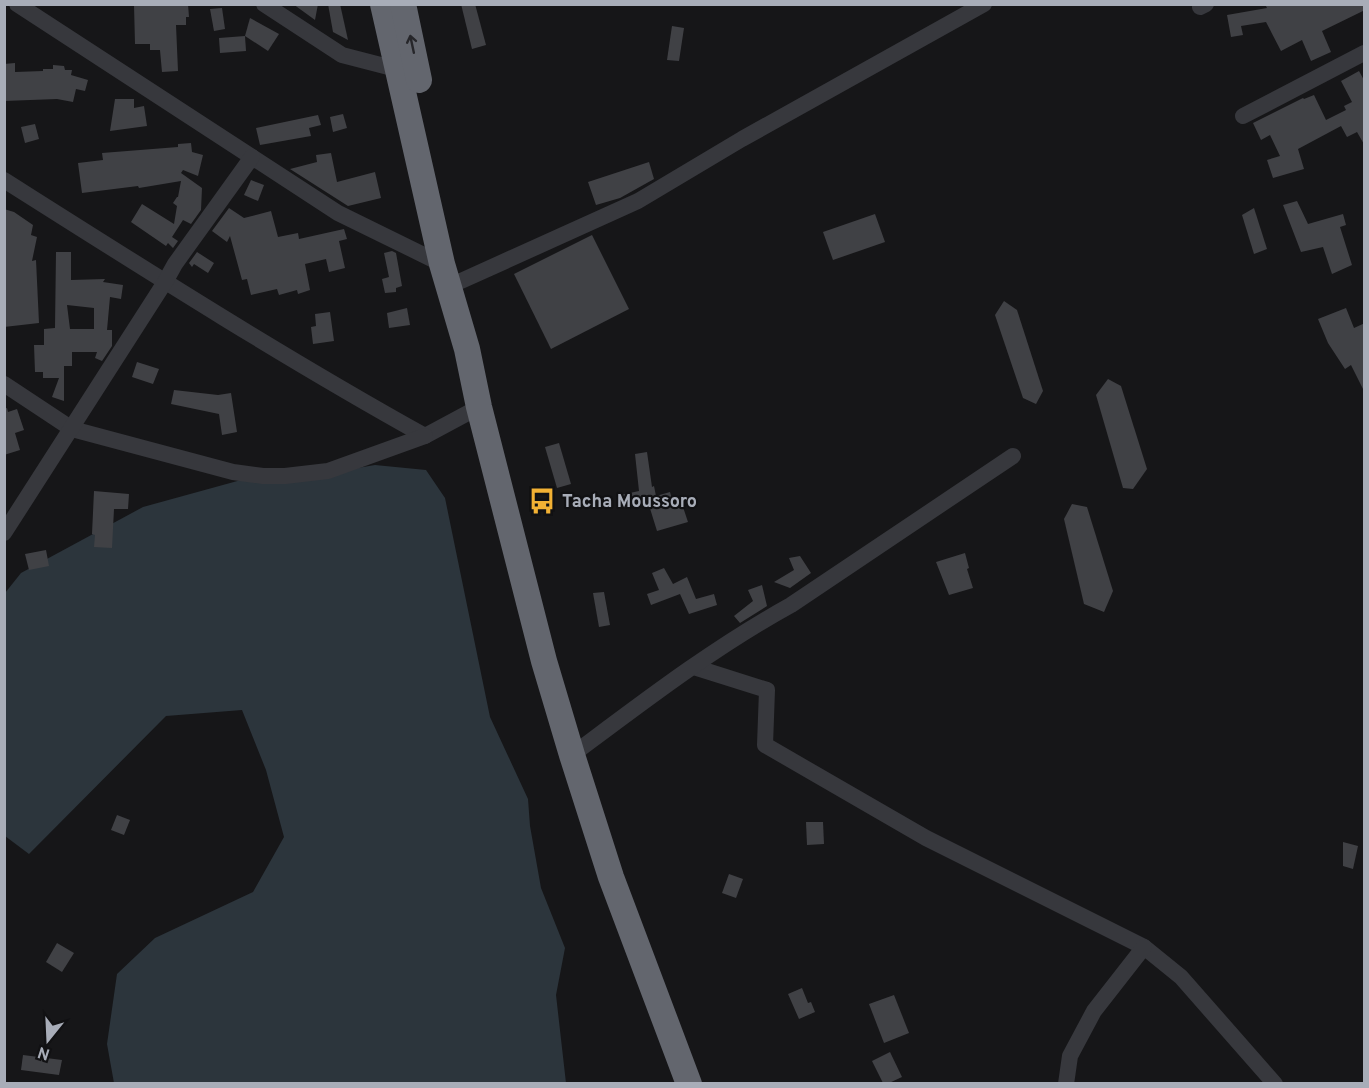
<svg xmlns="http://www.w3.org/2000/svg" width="1369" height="1088" font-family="Overpass,sans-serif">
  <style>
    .water { fill: #2c353c }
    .building { fill: #404145; fill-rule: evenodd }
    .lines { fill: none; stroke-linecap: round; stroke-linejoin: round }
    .minor { stroke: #37383d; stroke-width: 16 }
    .highway { stroke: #63666e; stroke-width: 26 }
    .oneway { stroke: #26262a }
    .labels { text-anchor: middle; stroke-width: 4.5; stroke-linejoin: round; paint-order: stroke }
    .poi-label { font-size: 18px; font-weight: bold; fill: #a8adb8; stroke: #111113; text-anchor: start }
  </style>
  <rect width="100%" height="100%" fill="#161618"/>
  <polygon class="water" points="375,465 426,470 445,498 490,717 528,799 530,826 541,888 565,948 556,995 566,1083 114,1083 107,1044 117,974 155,938 253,892 284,837 266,770 242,710 166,716 29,854 5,836 5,593 21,573 143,507 241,480 322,474"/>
  <g class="building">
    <polygon points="143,4 188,4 189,17 186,17 186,25 176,25 178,71 162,72 160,50 150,50 150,44 135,44 134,5"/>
    <polygon points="293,4 318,4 315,20"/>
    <polygon points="328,4 340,4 348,40 333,32"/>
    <polygon points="461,4 475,4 486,45 472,49"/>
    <polygon points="1265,4 1365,4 1365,10 1322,31 1331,52 1311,61 1302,40 1281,51 1266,22 1241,26 1243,35 1231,37 1227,15 1267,8"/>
    <polygon points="222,8 225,29 214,31 210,9"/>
    <polygon points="250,18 279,34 268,51 245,36"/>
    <polygon points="672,26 684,28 679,61 667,60"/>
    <polygon points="245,36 246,51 220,53 219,38"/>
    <polygon points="15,63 15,72 43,71 43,69 53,69 53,65 64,66 65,70 72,70 71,75 88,80 85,91 76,89 73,102 57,99 4,101 4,64"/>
    <polygon points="1359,71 1365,82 1365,146 1357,132 1347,137 1341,126 1298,149 1304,169 1273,178 1267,160 1280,156 1270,135 1261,140 1253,123 1303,98 1304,99 1314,95 1326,120 1346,110 1344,106 1352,102 1341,81"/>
    <polygon points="115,99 134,99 134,108 144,106 147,126 110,131"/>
    <polygon points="343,114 347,128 333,132 330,117"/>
    <polygon points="318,115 321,125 309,128 311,136 260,145 256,128"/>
    <polygon points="35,124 39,139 25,143 21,127"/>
    <polygon points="191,143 192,152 203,155 198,176 183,170 181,173 202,188 201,210 191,224 183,220 172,237 178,241 173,248 168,243 166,246 131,222 142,204 174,224 177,206 173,203 177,197 178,197 181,181 139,188 138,186 82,193 78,163 103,160 102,153 178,147 178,144"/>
    <polygon points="331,153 337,182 375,172 381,198 348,206 290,169 317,162 316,155"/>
    <polygon points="649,162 654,179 620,198 596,205 588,182"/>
    <polygon points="251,180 264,185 258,201 244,195"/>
    <polygon points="1297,201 1308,224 1343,214 1346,225 1340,227 1352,265 1332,274 1323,247 1301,252 1283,205"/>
    <polygon points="229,208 244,218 271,211 278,237 298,233 299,239 344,229 347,239 339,241 345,268 329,272 326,259 305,264 310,290 298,294 297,290 279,295 277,289 251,295 247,279 242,280 230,236 227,242 212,231"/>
    <polygon points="1254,208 1267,249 1254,254 1242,215"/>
    <polygon points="4,209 14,212 33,225 31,235 37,237 32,261 36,260 39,323 4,327"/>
    <polygon points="875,214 885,242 833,260 823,232"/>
    <polygon points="592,235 629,309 551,349 514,274"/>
    <polygon points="392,251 396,253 402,286 396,288 396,292 385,293 382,279 389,277 384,253"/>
    <path d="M56 252H71V280L105 279 103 282 123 285 121 299 110 297 107 330H112V346L102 361 95 358 97 352H72V366H64V401L52 397 59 378H43V372H35L34 345H44V329L55 328ZM67 305 94 308V329H70Z"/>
    <polygon points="197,252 214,263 208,273 194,264 192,267 189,263"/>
    <polygon points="1004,301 1017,310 1043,391 1036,404 1023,398 995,315"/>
    <polygon points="407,308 410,325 389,328 387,313"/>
    <polygon points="1346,308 1354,328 1365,323 1365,393 1351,365 1345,369 1328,343 1318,319"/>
    <polygon points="330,312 334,341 313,344 311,327 316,326 315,314"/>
    <polygon points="137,362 159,369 153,384 132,377"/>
    <polygon points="1108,379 1121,386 1147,469 1133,489 1123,488 1096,395"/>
    <polygon points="174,390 218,395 231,393 237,432 222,435 219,414 171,404"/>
    <polygon points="7,408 8,412 17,409 24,430 15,433 20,450 4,455 4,409"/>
    <polygon points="559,443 571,484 557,488 545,447"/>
    <polygon points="647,452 652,487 654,486 656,496 670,492 675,509 683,507 688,522 657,531 648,502 619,508 616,496 639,491 635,454"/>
    <polygon points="94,491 129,494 128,509 114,509 112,548 94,547 95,535 92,534"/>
    <polygon points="1072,504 1087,507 1113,591 1104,612 1084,604 1064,519"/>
    <polygon points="46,550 49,566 29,570 25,554"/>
    <polygon points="965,553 969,568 967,569 973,588 949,595 936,562"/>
    <polygon points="800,556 811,573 790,588 774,582 794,570 789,558"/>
    <polygon points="664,568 673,584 687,577 696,599 714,594 717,605 689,614 680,594 651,605 647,594 659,590 652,573"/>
    <polygon points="762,585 767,606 740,623 734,616 753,601 748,590"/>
    <polygon points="604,592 610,625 599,627 593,593"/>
    <polygon points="117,815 130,820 124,835 111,830"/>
    <polygon points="806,822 823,822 824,844 807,845"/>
    <polygon points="1343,842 1358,846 1353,869 1343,866"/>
    <polygon points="729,874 743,879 736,898 722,893"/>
    <polygon points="57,943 74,953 62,972 46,962"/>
    <polygon points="802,988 808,1003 811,1002 815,1012 799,1019 788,994"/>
    <polygon points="894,995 909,1033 884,1043 869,1004"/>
    <polygon points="890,1052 902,1077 889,1083 883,1083 872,1061"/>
    <polygon points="23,1055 62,1060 59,1075 21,1070"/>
  </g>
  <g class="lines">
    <g class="minor">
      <polyline points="17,4 338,213 442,264"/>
      <polyline points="264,4 342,55 400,70"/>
      <polyline points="1200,7 1206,4"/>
      <polyline points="1243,116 1364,53"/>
      <path d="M4 180C143 268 281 356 425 436L479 407"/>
      <polyline points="461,281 638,201 742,139 984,4"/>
      <polyline points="4,384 72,429 233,472 263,476 285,476 328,471 425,436"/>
      <polyline points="4,533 165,282 175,264 252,157"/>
      <polyline points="694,667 767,690 765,745 926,838 1144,947 1181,977 1275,1084"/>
      <path d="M572 755C643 702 713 648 791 605L1013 456"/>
      <polyline points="1066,1084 1070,1056 1094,1011 1144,947"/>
    </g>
    <g class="highway">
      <polyline points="383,4 442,264 467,349 479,407 544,661 572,755 611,877 689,1084"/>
      <polyline points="403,4 419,80"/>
    </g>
  </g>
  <defs><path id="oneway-shaft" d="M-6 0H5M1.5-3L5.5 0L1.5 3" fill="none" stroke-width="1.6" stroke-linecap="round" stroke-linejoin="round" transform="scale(1.5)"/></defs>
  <use class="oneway" href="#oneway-shaft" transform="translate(412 44) rotate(-102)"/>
  <defs>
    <g id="bus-bare" transform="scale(2.07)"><path d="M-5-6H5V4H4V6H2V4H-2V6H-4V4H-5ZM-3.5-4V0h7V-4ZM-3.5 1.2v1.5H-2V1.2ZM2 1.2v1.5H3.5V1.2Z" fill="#f2b134" stroke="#111113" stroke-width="2.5" paint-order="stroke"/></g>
  </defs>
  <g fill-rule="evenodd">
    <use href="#bus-bare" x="542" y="501"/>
  </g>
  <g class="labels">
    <g class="poi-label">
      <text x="562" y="507">Tacha Moussoro</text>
    </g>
  </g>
  <rect width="1369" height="1088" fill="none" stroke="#a8adb8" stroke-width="12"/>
  <g transform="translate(48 1040) rotate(198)" stroke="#111113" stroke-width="4.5" paint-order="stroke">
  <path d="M0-4.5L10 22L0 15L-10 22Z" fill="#a8adb8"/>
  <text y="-9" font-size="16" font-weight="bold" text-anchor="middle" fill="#a8adb8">N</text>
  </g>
</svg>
